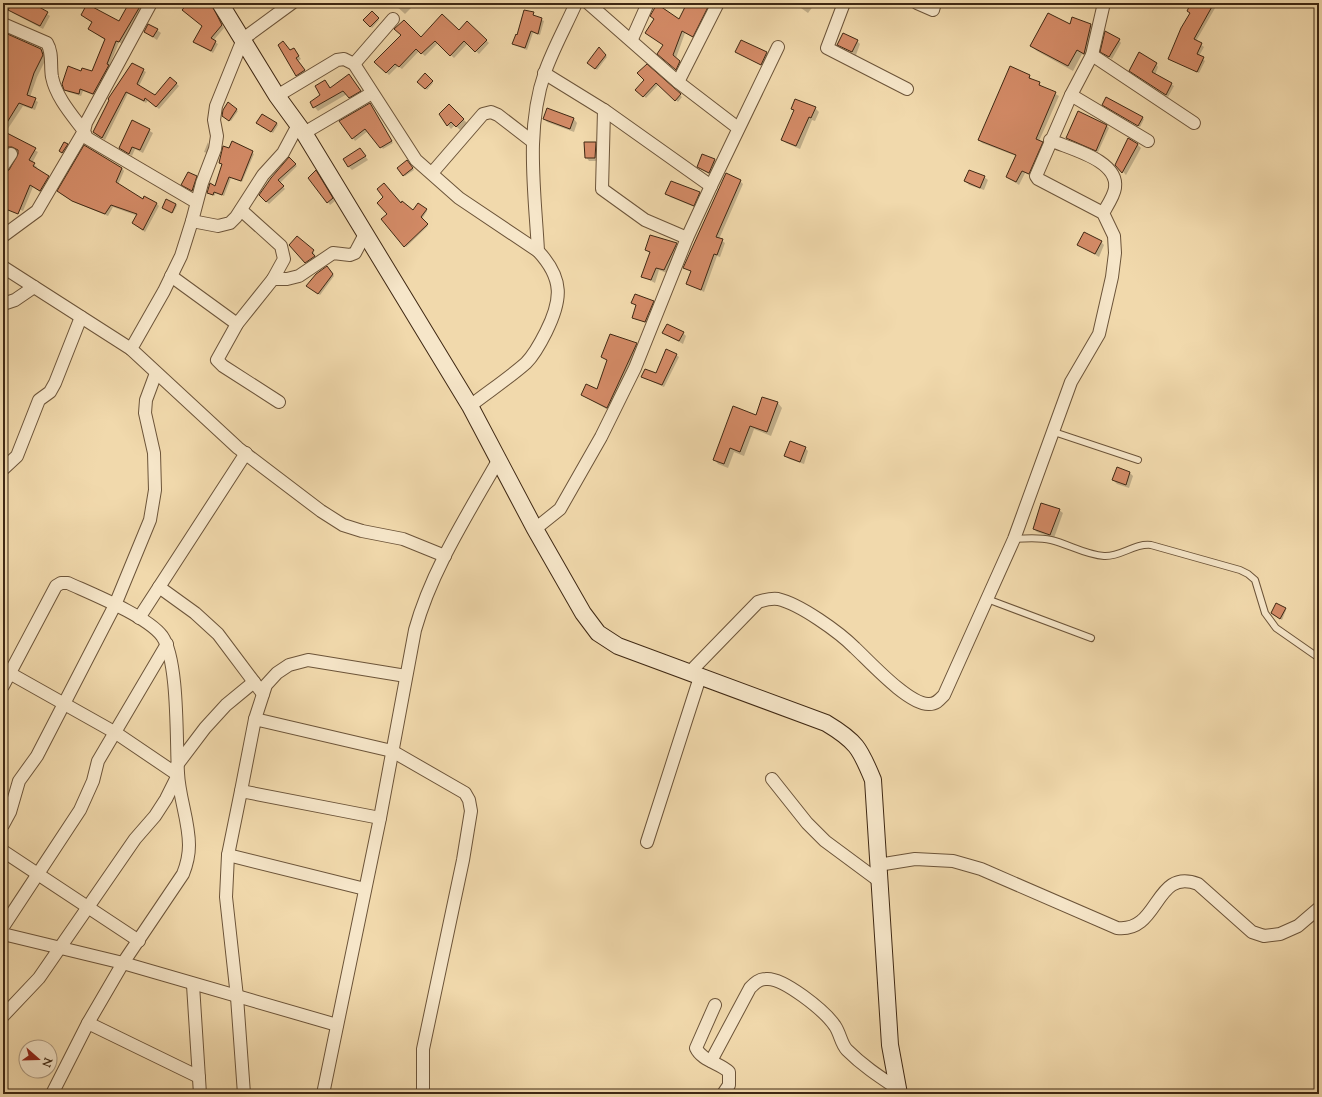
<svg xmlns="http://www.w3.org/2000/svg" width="1322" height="1097" font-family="'Sorts Mill Goudy',serif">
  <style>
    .shadow { fill: #0003 }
    .building { fill: #d48b67; stroke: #3f2813 }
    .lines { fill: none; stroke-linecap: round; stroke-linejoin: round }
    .lane-casing { stroke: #6c5439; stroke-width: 8 }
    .street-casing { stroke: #6c5439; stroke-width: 14 }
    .secondary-casing { stroke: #3f2813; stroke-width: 18 }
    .lane { stroke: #f6e6c9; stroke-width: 6 }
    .street { stroke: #f6e6c9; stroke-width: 12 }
    .secondary { stroke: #f6e6c9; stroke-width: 16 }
  </style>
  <rect width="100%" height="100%" fill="#f1d9ac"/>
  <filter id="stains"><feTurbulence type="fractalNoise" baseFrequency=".005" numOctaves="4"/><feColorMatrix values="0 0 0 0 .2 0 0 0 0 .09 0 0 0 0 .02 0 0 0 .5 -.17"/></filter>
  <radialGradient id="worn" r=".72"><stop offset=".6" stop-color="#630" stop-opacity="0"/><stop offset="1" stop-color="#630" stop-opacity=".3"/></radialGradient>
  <g class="shadow">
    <polygon points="13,3 37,3 35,6 50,16 43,29 13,13 9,9"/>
    <polygon points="132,3 146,3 122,44 119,42 109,67 111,68 96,96 83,91 81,96 68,92 65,89 81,72 92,72 105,40 89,29 93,23 82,15 119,23"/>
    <polygon points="182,3 211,3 213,5 214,11 224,28 213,41 218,44 213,53 194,42 203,26"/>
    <polygon points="393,3 416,3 405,14"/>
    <polygon points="441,3 450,3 446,7"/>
    <polygon points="688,3 708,3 711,9 696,39 685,33 676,58 683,64 679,72 661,56"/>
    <polygon points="794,3 812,3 814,5 808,13"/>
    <polygon points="1190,3 1218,3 1196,41 1204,47 1199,56 1205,61 1199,73 1169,59 1191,14"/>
    <polygon points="372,13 379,20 372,28 365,20"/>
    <polygon points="533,13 535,17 544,21 540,35 533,33 527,50 513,44"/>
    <polygon points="1073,19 1091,25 1096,30 1089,58 1082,54 1073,71 1037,51 1031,46 1070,26"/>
    <polygon points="467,22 489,43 479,54 468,43 454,58 438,43 425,56 419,51 402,69 398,66 389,75 376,62 422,38 459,31"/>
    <polygon points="157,30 161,33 157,40 145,32"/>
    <polygon points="3,32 41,50 45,54 46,59 37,77 30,97 38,102 35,110 23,106 5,133 38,152 32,163 37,167 36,169 51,180 43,194 33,187 23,211 3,201 3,175 10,171 20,155 17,150 15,149 8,153 3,161"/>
    <polygon points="1119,40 1121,43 1112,59 1104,54"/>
    <polygon points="741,41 770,56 765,67 736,52"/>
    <polygon points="857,41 860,44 856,55 839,45"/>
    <polygon points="294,49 301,59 298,61 307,73 299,78 297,75 290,51"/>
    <polygon points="599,49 607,57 597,70 589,63"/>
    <polygon points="132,64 146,72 139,86 155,96 170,78 179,86 159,109 148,100 146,103 128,93 105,140 94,133"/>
    <polygon points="1156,64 1158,67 1155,75 1174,86 1168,97 1133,73"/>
    <polygon points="647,66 682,97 678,102 659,84 646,98 637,90 646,80"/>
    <polygon points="349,75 364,94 353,101 347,94 318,111 311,103 321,95 325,81 331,88"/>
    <polygon points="425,75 433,83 427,90 419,82"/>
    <polygon points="1029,76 1032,80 1039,83 1042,87 1059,96 1039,141 1045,145 1032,176 1025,173 1019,185 1007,177 1016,156 982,143 979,140"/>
    <polygon points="370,104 393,143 383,149 368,131 355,141 341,121"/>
    <polygon points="449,105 467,123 460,130 455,125 451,129 440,115"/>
    <polygon points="1105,106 1142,118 1144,119 1140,127"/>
    <polygon points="815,108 819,112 815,121 812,120 800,149 786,143 782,139 794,111 792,109"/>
    <polygon points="547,109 574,119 577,123 574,132 547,122 544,118"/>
    <polygon points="236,110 238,111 231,121 225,117"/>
    <polygon points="133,121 153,133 143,153 135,149 132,156 120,148"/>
    <polygon points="276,123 278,125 273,133 259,124"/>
    <polygon points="1107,126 1109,128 1098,152 1067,138"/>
    <polygon points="208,142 209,149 207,153 204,152"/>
    <polygon points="233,142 254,154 242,182 231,178 224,196 216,193 214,196 208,193 216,187 223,165 220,163"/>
    <polygon points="595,143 599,146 598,161 589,161 586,157"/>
    <polygon points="1137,144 1141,148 1126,175 1116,164"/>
    <polygon points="67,145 68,146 64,154 61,152"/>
    <polygon points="363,153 368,160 352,170 348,166"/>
    <polygon points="702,155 715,160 718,164 712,176 698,167"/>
    <polygon points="289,159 297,166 280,183 285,189 269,204 260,195"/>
    <polygon points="407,161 414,170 405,176 399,168"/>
    <polygon points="122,168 124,171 118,185 143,201 156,203 159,206 145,232 133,223 138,216 113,207 108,216 76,203 61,194"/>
    <polygon points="318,174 335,201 330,205 328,202"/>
    <polygon points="196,177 199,180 195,193 183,184"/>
    <polygon points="984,177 988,180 984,190 969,185 965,181"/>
    <polygon points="740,181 743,184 719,239 725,243 720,257 717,256 704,292 687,283 692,272 684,268"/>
    <polygon points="699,193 703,197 697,208 670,197 666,194"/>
    <polygon points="176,204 177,206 173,213 165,209"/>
    <polygon points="401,204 413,212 426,209 427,211 422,219 428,226 406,247 382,219"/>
    <polygon points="663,239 679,247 667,273 659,270 655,283 642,276 650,253 646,250"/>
    <polygon points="1101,242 1104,245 1099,257 1079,245"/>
    <polygon points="290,245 313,251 317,259 309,265"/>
    <polygon points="329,269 334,276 320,295 309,287"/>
    <polygon points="653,302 656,304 648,324 633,317 637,306 632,303"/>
    <polygon points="663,333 683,333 686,336 683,344"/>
    <polygon points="636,344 640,347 610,411 582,395 597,390 608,361 602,357"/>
    <polygon points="676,355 679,357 664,387 642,377 656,374"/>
    <polygon points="778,403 782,408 771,436 754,429 744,456 734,452 728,468 718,464 714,459 756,416"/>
    <polygon points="805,448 808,451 804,464 789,459 785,456"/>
    <polygon points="1117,469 1130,473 1133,476 1129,488 1117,484 1113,480"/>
    <polygon points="1059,510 1063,513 1054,538 1037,532 1034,529"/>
    <polygon points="1285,609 1286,610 1282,620 1273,615"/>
  </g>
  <g class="building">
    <polygon points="12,3 32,3 48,12 40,26 8,10"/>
    <polygon points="129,3 142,3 119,42 116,41 107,64 109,65 93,94 80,89 79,94 64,90 62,84 68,66 81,71 82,68 92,71 105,39 88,29 92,22 81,15 87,4 119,21"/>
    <polygon points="188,3 211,3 222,25 211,38 216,41 211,51 193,42 202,26 182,10"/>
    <polygon points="687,3 710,3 693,37 682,31 673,55 680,61 676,70 657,54 663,45 645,33 654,19 650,16 657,4 679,19"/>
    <polygon points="1191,3 1214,3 1194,39 1202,43 1197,54 1204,57 1197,72 1168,59 1181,28 1190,13 1187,11"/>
    <polygon points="524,10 534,12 533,15 542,18 538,34 531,31 525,48 512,44 516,34 517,35"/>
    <polygon points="372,11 379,18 370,27 363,20"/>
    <polygon points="1048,13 1070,24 1072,17 1091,24 1084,54 1077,50 1068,66 1030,46"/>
    <polygon points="442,14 459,30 467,21 487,40 475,52 464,41 450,56 435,41 421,54 416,49 399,67 395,64 386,73 374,62 401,35 394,29 404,20 421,37"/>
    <polygon points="148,24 158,29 153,37 144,32"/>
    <polygon points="1105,31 1120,39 1109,57 1100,52"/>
    <polygon points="3,32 41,49 43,55 34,73 27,95 36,98 32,108 19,103 3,129 3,72 6,63 3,61"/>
    <polygon points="843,33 858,40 852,52 837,45"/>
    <polygon points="741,40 767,52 761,65 735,52"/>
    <polygon points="283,41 290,50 294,48 299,56 296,58 305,70 296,76 278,45"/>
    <polygon points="599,47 606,55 595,69 587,63"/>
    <polygon points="1139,52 1157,63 1152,72 1172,83 1166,95 1129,71"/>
    <polygon points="132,63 144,69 137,84 155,95 170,77 177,83 156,107 145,98 144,101 126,92 102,138 93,132 109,100 108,99"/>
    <polygon points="647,64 681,94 675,101 656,83 643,97 635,90 644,80 637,73"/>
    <polygon points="1010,66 1030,75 1029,78 1040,82 1039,85 1056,92 1036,139 1043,142 1029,174 1022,171 1016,182 1006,177 1016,155 978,140"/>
    <polygon points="425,73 433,81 425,89 417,82"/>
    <polygon points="349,74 361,91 349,98 343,91 313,108 310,102 320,95 315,86 325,80 330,88"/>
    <polygon points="1106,97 1143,117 1138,126 1102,105"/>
    <polygon points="795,99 816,107 811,118 809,117 796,146 781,140 794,110 791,109"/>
    <polygon points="228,102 237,109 229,121 222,116 223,110"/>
    <polygon points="370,103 392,141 380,148 365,129 352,139 339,121"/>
    <polygon points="449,104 464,119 456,127 451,122 447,126 439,114"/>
    <polygon points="547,108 574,118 570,129 543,119"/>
    <polygon points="1078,111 1107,125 1096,151 1066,138"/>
    <polygon points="262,114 277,123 271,132 256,123"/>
    <polygon points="132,120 150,129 140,150 132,147 129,154 119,148"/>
    <polygon points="3,131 36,148 29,160 35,163 33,166 49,176 40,191 30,185 18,214 3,208 3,173 9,170 18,154 18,150 12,147 7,147 3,152"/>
    <polygon points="1128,138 1138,144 1122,173 1115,165"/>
    <polygon points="232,141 253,151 241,181 229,177 222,195 214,192 213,195 207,193 210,183 215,186 222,164 219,163 223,146 229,148"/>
    <polygon points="64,142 68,144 62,153 59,151"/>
    <polygon points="584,142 596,142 595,158 585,158"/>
    <polygon points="84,145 122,168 116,182 143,199 144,196 157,203 143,230 132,223 137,214 111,205 105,214 72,201 57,191"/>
    <polygon points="360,148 366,156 348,167 343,159"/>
    <polygon points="702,154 715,159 709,173 697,167"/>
    <polygon points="289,157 296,164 278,180 284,186 266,202 259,195 271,178"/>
    <polygon points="407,160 413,168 403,176 397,168"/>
    <polygon points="316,170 333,198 327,203 308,178"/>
    <polygon points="969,170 985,176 980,188 964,181"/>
    <polygon points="188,172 197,176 192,191 181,185"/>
    <polygon points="726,173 741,180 716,237 723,239 717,255 714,254 701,290 686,284 691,271 683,268"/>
    <polygon points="671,181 700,192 694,206 665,194"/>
    <polygon points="384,183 401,203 402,201 413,210 418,203 427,209 421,217 428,224 404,247 381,219 387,214 377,203 383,197 377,189"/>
    <polygon points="166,199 176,204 172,213 162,208"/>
    <polygon points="1084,232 1102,241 1095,254 1077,245"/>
    <polygon points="650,235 677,243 664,270 656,268 651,280 641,277 650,252 645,250"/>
    <polygon points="297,236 314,250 312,253 315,256 305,263 289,245"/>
    <polygon points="327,266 333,274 318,294 306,286 316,274"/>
    <polygon points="635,294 654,301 645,322 632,318 636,305 631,303"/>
    <polygon points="667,324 684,332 679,341 662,333"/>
    <polygon points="610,334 637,343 607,408 581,395 586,384 597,389 607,360 601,357"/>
    <polygon points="666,349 677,354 662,385 641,377 645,369 656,373"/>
    <polygon points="762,397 778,402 767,432 750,426 740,452 730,448 724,464 713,460 733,406 756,415"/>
    <polygon points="790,441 806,447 800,462 784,456"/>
    <polygon points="1117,467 1130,472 1126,485 1112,480"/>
    <polygon points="1041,503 1060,509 1050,535 1033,529"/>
    <polygon points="1276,603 1286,608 1280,619 1271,613"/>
  </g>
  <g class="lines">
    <g class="lane-casing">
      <g id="lane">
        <polyline points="1054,432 1138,460"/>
        <path d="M1014 539C1026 538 1039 537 1051 540 1068 544 1086 555 1104 556 1121 557 1134 543 1151 545L1240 570 1248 574 1255 580 1265 613 1276 628 1319 658"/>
        <polyline points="987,599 1091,638"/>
      </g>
    </g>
    <g class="street-casing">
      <g id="street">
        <polyline points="151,3 86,123 84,131 87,138 196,202"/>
        <polyline points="292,3 243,39 216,106 214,120 217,136 215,149 202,183 192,221 181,256 164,291 131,349 238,448 321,511 343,525 362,531 403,539 445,556"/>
        <polyline points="588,3 678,82 718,3"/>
        <polyline points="844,3 827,48 907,89"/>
        <polyline points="917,3 933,10 935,3"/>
        <path d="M3 24 47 43C53 53 50 65 52 77 56 97 72 115 84 131L37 211 3 236"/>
        <polyline points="632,39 648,3"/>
        <polyline points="1092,55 1194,123"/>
        <polyline points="354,64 393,19"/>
        <polyline points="544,73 604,110 602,189 645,220 687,238"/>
        <polyline points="678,82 738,128"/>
        <polyline points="1071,95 1148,141"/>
        <polyline points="277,96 337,60 344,59 354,64 416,160 459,198 538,251"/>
        <polyline points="604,110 711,186 778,47"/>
        <polyline points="304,133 372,93"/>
        <path d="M1050 140C1070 149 1119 160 1115 188 1114 196 1107 206 1103 213"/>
        <polyline points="3,166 11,154"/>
        <polyline points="432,173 483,114 491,112 498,115 533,142"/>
        <polyline points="241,210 281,246 284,259 273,279 237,324 217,360 223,366 279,402"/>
        <polyline points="192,221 218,226 230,223 236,217 263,175 283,153 298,125"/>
        <polyline points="3,267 131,349"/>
        <polyline points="171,276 237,324"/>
        <polyline points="273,279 287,279 299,276 333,253 350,255 355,253 365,234"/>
        <polyline points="3,304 15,300 34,287"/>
        <path d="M470 406C488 392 509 378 526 363 534 355 541 342 546 332 562 300 564 279 538 251 535 193 525 129 545 72 553 49 566 26 576 3"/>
        <polyline points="3,469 17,456 39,400 50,392 55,383 81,317"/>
        <polyline points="535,529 560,509 601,437 635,368 687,238 711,186"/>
        <polyline points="159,587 195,613 218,634 263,694"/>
        <polyline points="139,618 246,453"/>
        <polyline points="4,670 116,733 178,775"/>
        <path d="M689 673 758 602C764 600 771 598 778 599 800 604 839 632 855 648 870 662 909 705 929 704 937 704 940 699 944 695L1014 539 1071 382 1099 334 1112 277 1115 253 1114 236 1103 213 1038 179 1036 176 1071 95 1092 55 1104 3"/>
        <path d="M3 686 56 586 61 583H68C92 594 147 616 162 636 179 660 176 742 178 773 179 797 189 821 189 845 189 856 187 864 183 874L123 963 88 1023 52 1094"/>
        <polyline points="255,719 266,685 277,673 289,665 308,660 406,676"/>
        <polyline points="177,765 205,728 226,705 254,682"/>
        <polyline points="772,779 807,823 825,841 879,881"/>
        <polyline points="241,791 255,719 392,751 465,793 469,800 471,811 463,860 423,1049 423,1094"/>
        <polyline points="3,825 10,812 19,781 37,756 115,605 150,520 155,490 154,453 145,413 146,400 156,373"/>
        <polyline points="647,842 700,677"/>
        <polyline points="3,851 139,941"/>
        <polyline points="228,855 365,889"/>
        <path d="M878 865 915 859 953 861 981 869 1117 928C1160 933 1154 867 1198 884L1252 932 1264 936 1280 934 1298 926 1319 908"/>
        <polyline points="3,927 80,810 93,781 98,761 167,644"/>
        <polyline points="3,934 123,963 337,1025"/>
        <polyline points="193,985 200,1094"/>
        <path d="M715 1005 696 1048C702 1061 720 1063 729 1072V1085L723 1094"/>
        <polyline points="3,1016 39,978 135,839 155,816 166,799 178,775"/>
        <polyline points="88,1023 199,1077"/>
        <path d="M711 1061 750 988C755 983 759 979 766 979 783 977 825 1011 835 1026 840 1033 841 1044 847 1050 863 1066 880 1077 898 1089"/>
        <polyline points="244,1094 237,997 226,897 228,855 241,791 380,818"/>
        <path d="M323 1094 380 818 415 630C432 569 468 514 499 459"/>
      </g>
    </g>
    <g class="secondary-casing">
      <path id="secondary" d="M220 3 277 96 304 133 470 406 535 529 583 613 598 633 618 646 826 723C856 741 860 748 873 780L890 1045 899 1094"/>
    </g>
    <use href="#lane" class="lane"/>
    <use href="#street" class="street"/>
    <use href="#secondary" class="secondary"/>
  </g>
  <rect width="1322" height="1097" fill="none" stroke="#f1d9ac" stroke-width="16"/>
  <rect x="4" y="4" width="1314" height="1089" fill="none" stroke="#3f2813" stroke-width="2"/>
  <rect x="8" y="8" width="1306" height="1081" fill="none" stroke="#3f2813"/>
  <g transform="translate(38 1059) rotate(110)"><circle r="19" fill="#f6e6c9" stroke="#ad9a80"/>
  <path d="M0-3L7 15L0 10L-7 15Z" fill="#8f2418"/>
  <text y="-6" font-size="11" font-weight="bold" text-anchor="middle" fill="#3f2813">N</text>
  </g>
  <rect width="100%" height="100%" filter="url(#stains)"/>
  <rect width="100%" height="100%" fill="url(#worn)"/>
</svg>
